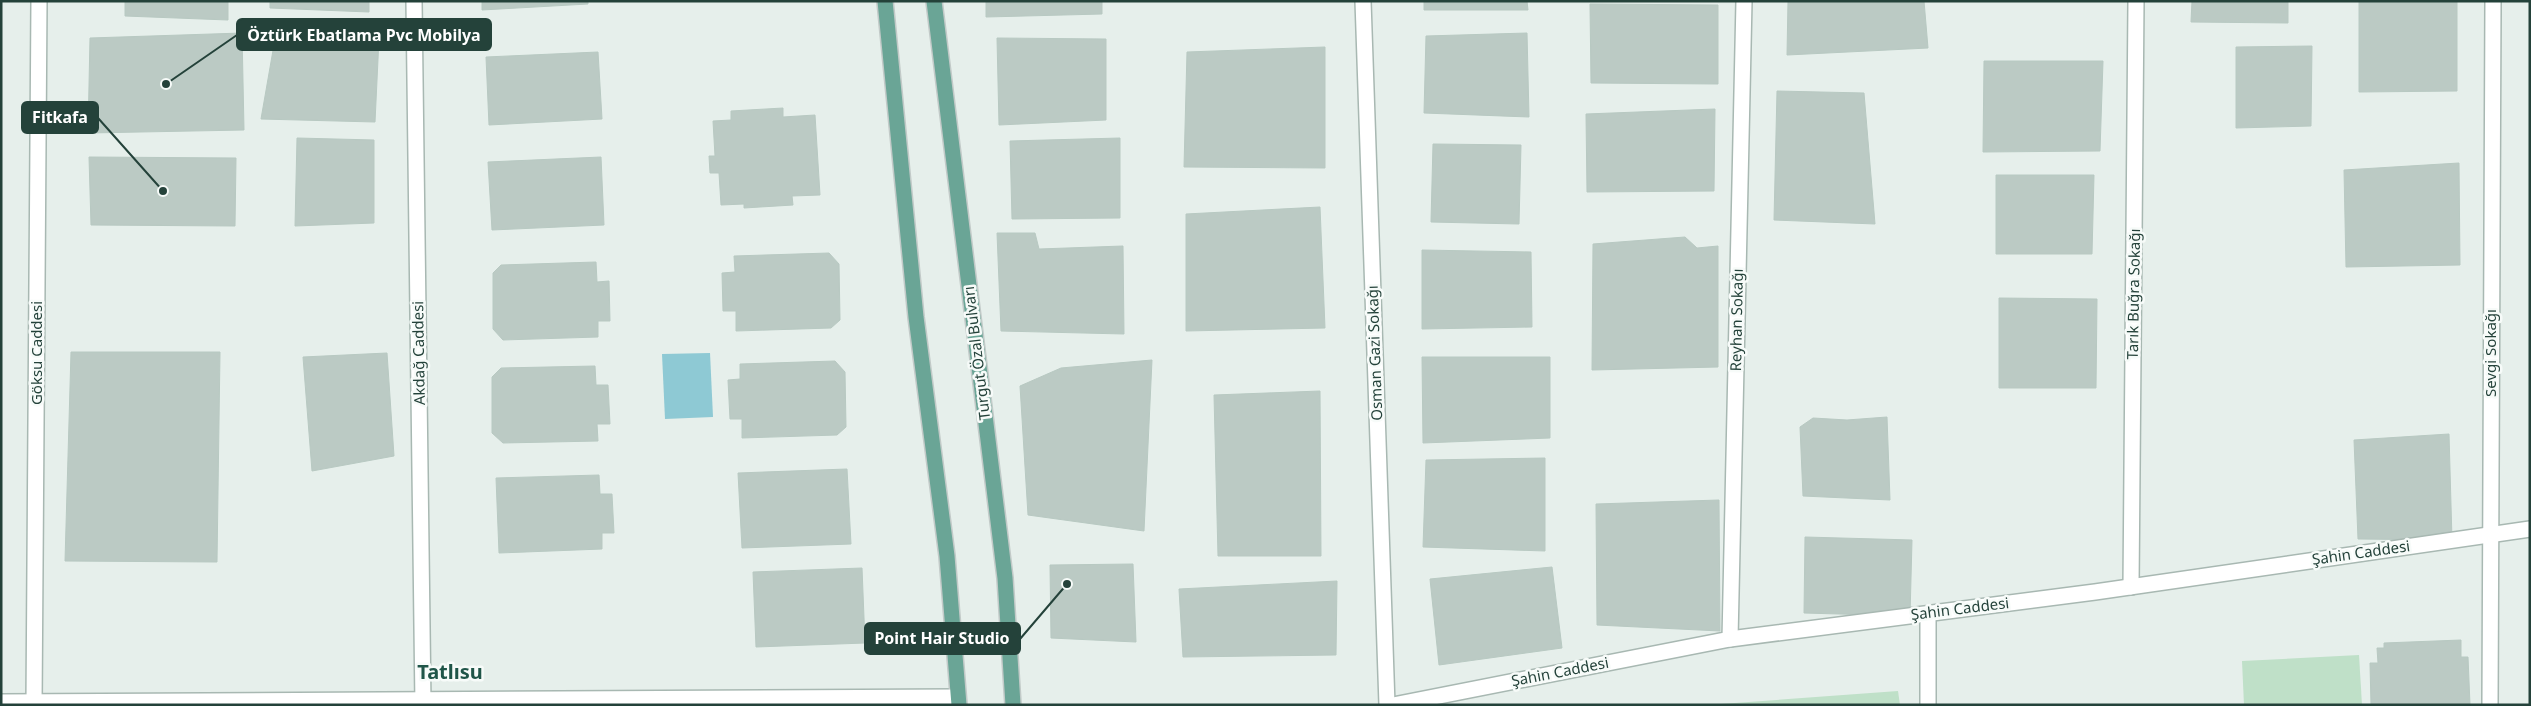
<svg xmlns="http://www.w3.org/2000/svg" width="2531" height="706" font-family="'Noto Sans',sans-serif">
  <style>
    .green { fill: #bfe0c8 }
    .water { fill: #8ec9d4 }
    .building { fill: #bbcac4; stroke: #b8c9c2 }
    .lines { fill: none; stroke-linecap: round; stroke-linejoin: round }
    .minor-casing { stroke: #a8b8b2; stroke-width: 18 }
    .major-casing { stroke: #c2cac8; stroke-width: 18 }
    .minor { stroke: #fff; stroke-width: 15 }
    .major { stroke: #6aa596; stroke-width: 15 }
    .labels { text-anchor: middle; stroke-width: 5; stroke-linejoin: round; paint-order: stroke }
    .street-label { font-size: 15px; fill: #24423a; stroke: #f7fbf9 }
    .district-label { font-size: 20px; font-weight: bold; fill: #1f5548; stroke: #f7fbf9 }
    .leader { fill: none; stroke: #24423a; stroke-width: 2 }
    .callout-dot { fill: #24423a; stroke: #f7fbf9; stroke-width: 2 }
    .callout { fill: #24423a; stroke: #24423a; stroke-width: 2 }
    .callout-label { font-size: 16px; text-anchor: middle; font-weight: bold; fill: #fff }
  </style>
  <rect width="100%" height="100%" fill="#e6efeb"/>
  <g class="green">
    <polygon points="2359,655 2362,705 2244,705 2242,661"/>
    <polygon points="1898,691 1900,705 1707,705"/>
  </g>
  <polygon class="water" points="710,353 713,417 665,419 662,354"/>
  <g class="building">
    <polygon points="125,1 228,1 228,20 125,16"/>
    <polygon points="270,1 369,1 369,12 270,8"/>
    <polygon points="482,1 588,1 588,4 482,10"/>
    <polygon points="986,1 1102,1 1102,14 986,17"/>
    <polygon points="1424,1 1527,1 1528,10 1424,10"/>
    <polygon points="1788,1 1924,1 1928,48 1787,55"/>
    <polygon points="2192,1 2288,1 2288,23 2191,22"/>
    <polygon points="2359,1 2457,1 2457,91 2359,92"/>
    <polygon points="1590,4 1718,5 1718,84 1591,83"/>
    <polygon points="242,33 244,130 88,133 90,38"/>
    <polygon points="1527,33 1529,117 1424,113 1426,36"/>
    <polygon points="379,38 375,122 261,119 275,39"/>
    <polygon points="997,38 1106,39 1106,120 999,125"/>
    <polygon points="2312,46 2311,126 2236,128 2236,47"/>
    <polygon points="1325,47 1325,168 1184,167 1187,52"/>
    <polygon points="598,52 602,119 489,125 486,57"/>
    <polygon points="1984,61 2103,61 2100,151 1983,152"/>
    <polygon points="1777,91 1864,93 1875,224 1774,220"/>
    <polygon points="783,108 783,117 815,115 820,195 792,196 793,205 744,208 744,204 721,205 719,173 710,173 709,156 715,156 713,121 731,120 731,111"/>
    <polygon points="1715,109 1714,191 1587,192 1586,114"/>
    <polygon points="297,138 374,140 374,223 295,226"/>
    <polygon points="1120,138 1120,218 1012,219 1010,141"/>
    <polygon points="1433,144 1521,145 1519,224 1431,222"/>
    <polygon points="89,157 236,158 235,226 91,225"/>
    <polygon points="601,157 604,225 492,230 488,162"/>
    <polygon points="2459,163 2460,265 2346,267 2344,170"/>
    <polygon points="1996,175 2094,175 2092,254 1996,254"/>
    <polygon points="1320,207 1325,328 1186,331 1186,214"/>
    <polygon points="997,233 1035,233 1039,249 1123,246 1124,334 1001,331"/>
    <polygon points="1685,237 1697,248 1718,246 1718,367 1592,370 1593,244"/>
    <polygon points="1422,250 1531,252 1532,327 1422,329"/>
    <polygon points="829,253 839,264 840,320 831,328 736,331 736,311 723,311 722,273 735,272 734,256"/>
    <polygon points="596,262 597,282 609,281 610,321 598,321 598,337 503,340 493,329 493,273 501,265"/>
    <polygon points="1999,298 2097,299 2096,388 1999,388"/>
    <polygon points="71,352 220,352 217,562 65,561"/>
    <polygon points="387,353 394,456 312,471 303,357"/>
    <polygon points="1422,357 1550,357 1550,438 1423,443"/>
    <polygon points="1152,360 1144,531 1028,515 1020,386 1061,368"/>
    <polygon points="835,361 845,372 846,427 837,435 742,438 742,419 730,419 728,380 740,379 740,364"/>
    <polygon points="595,366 596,385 608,385 610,424 597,424 598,441 503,443 492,433 492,377 501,368"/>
    <polygon points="1320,391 1321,556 1218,556 1214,395"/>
    <polygon points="1887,417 1890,500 1803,496 1800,427 1813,418 1847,420"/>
    <polygon points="2449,434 2452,540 2358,539 2354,440"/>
    <polygon points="1545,458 1545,551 1423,547 1426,460"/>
    <polygon points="847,469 851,544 742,548 738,473"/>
    <polygon points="599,475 600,494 612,494 614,533 602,533 602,549 499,553 496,478"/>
    <polygon points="1719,500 1720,631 1597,625 1596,504"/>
    <polygon points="1805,537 1912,540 1910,616 1804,613"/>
    <polygon points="1133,564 1136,642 1051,638 1050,565"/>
    <polygon points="1552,567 1562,648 1439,665 1430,579"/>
    <polygon points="862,568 865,643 756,647 753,572"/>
    <polygon points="1337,581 1336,655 1183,657 1179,589"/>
    <polygon points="2461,640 2461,657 2468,657 2470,705 2371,705 2370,663 2378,663 2377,648 2384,648 2384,643"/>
  </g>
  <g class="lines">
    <g class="minor-casing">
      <g id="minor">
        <polyline points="414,1 423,705"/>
        <polyline points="1363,1 1387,705"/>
        <polyline points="2131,587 2136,1"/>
        <polyline points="1730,639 1744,1"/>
        <polyline points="1,702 957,697"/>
        <polyline points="34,705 39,1"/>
        <polyline points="1393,705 1730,639 2095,592 2530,529"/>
        <polyline points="1928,705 1928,614"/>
        <polyline points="2490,705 2493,1"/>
      </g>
    </g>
    <g class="major-casing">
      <g id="major">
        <polyline points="885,1 916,317 947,556 959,705"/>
        <polyline points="934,1 1005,578 1013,705"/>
      </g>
    </g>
    <use href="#minor" class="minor"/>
    <use href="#major" class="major"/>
  </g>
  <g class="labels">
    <g class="street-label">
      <text transform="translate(2134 294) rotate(-89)" y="5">Tarık Buğra Sokağı</text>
      <text transform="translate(1737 320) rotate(-89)" y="5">Reyhan Sokağı</text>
      <text transform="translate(37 353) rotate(-90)" y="5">Göksu Caddesi</text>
      <text transform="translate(419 353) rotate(-91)" y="5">Akdağ Caddesi</text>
      <text transform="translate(977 353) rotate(-97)" y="5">Turgut Özal Bulvarı</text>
      <text transform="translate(1375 353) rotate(-92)" y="5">Osman Gazi Sokağı</text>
      <text transform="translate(2491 353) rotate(-90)" y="5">Sevgi Sokağı</text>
      <text transform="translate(2361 553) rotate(-8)" y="5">Şahin Caddesi</text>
      <text transform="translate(1960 609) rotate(-7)" y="5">Şahin Caddesi</text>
      <text transform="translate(1560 672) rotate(-11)" y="5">Şahin Caddesi</text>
    </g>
    <g class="district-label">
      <text x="450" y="679">Tatlısu</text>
    </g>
  </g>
  <path class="leader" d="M166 84L237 35M163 191L98 118M1067 584L1020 639"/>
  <g class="callout-dot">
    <circle cx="166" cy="84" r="5"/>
    <circle cx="163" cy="191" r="5"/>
    <circle cx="1067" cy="584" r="5"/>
  </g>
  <g class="callout">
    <rect x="237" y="19" width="254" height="31" rx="5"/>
    <rect x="22" y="102" width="76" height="31" rx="5"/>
    <rect x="865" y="623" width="155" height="31" rx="5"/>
  </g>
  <g class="callout-label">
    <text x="364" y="41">Öztürk Ebatlama Pvc Mobilya</text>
    <text x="60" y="123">Fitkafa</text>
    <text x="942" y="644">Point Hair Studio</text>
  </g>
  <rect width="2531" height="706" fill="none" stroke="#24423a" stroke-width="5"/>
</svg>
